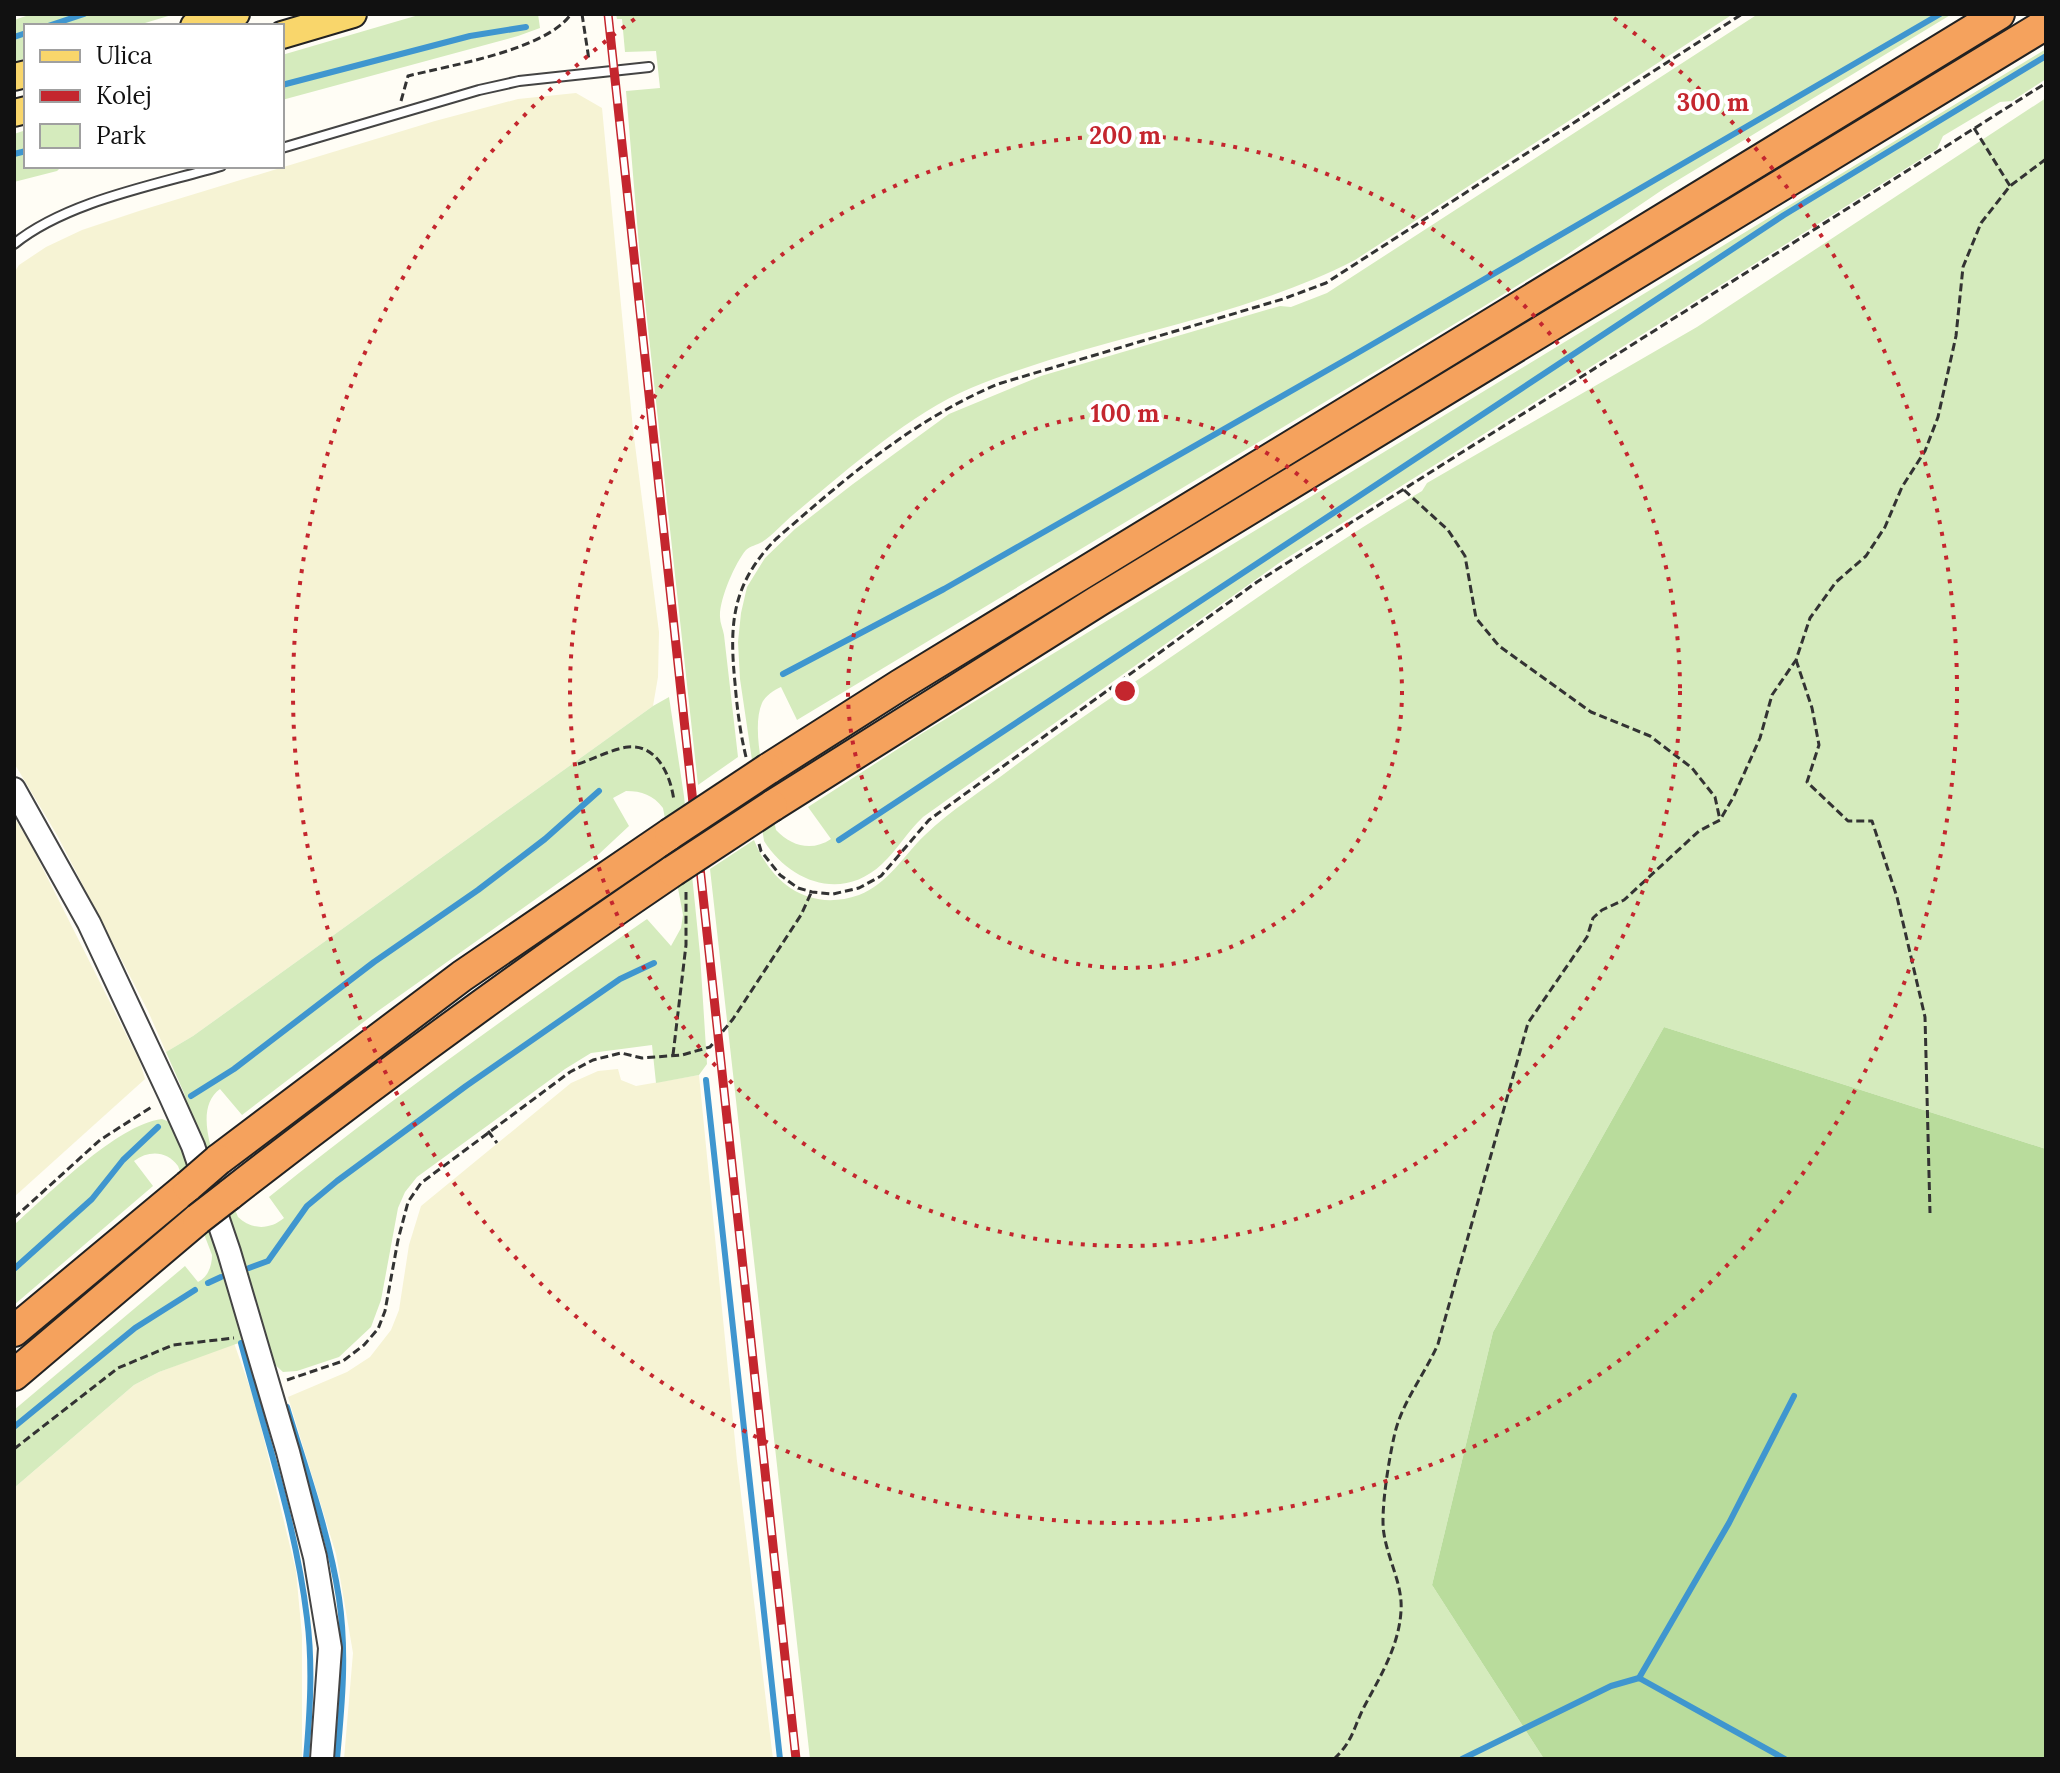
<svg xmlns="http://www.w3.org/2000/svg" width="2060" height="1773" font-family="Lora,serif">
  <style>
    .farmland { fill: #f6f3d4 }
    .green { fill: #d5ebbd; fill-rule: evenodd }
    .forest { fill: #b9dc9c }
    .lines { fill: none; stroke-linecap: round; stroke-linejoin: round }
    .stream { stroke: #3f96cf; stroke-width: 6 }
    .service-casing { stroke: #444; stroke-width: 12 }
    .tertiary-casing { stroke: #444; stroke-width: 26 }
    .primary-casing { stroke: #222; stroke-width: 30 }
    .motorway-casing { stroke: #222; stroke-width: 34 }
    .path { stroke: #333; stroke-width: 3; stroke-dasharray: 8 4; stroke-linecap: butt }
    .service { stroke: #fff; stroke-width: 8 }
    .tertiary { stroke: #fff; stroke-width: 22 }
    .primary { stroke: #f9d66b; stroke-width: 26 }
    .motorway { stroke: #f5a25d; stroke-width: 30 }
    .rail-casing { stroke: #c4262e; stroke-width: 9 }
    .rail { stroke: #fff; stroke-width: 6; stroke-dasharray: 18; stroke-linecap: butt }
    .motorway-bridge-casing { stroke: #222; stroke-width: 34; stroke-linecap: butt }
    .motorway-bridge { stroke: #f5a25d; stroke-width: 30 }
    .ring { fill: none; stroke: #c4262e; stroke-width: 4; stroke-dasharray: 4 8 }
    .centre { fill: #c4262e; stroke: #fff; stroke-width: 4 }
    .ring-label { font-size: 24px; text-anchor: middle; font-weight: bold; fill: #c4262e; stroke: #fff; stroke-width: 8; stroke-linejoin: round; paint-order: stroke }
  </style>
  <rect width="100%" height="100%" fill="#fffdf5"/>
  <g class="farmland">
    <polygon points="576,93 602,108 633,429 659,632 658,677 653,706 193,1036 166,1052 148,1011 57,835 14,763 14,273 19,265 46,247 82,230 142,210 435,121 518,99"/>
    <polygon points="14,817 30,843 140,1062 145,1079 14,1197"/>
    <polygon points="618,1069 621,1080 636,1086 699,1075 737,1461 773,1759 344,1759 353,1653 336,1554 288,1397 347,1372 370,1357 391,1330 399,1310 409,1245 421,1206 571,1083 598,1071"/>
    <polygon points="234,1343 255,1402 296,1571 302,1636 302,1759 14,1759 14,1488 134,1385 159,1372"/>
  </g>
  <g class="green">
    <polygon points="32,14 175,14 135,26 26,26 26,58 14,62 14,20"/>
    <polygon points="422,14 538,14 540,28 518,36 282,100 282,55"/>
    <path d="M616 14H1733L1355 260C1234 322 1096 336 971 388 910 413 845 472 794 514 783 523 773 535 762 542 757 545 750 546 746 550 735 563 719 600 720 617 720 623 723 629 724 635L738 757 698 785 639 246 626 91 660 88 656 51 625 52 622 19H617Z"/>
    <path d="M1758 14H1952L1665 188 1562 258 1481 308 797 720 781 687C774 690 765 696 762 703 749 733 770 799 776 830 791 846 812 852 831 839L808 807 921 734 2046 49V79L2012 101 2000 102 1943 136 1937 149 1279 563 923 817C908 831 897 850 882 864 842 902 790 882 764 841L740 679 738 642 741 613 747 587 765 558 795 529 853 484 949 414 1041 376 1280 306 1291 307 1327 293Z"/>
    <path d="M2046 98V1149L1664 1027 1493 1332 1432 1585 1544 1759H810L710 869 754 840C772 885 810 912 859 895 888 884 904 855 925 835 951 810 983 790 1012 768 1069 725 1131 685 1190 644 1267 591 1342 538 1422 491L1427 483 1697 327Z"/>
    <polygon points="26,130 26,166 62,166 57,171 14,182 14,134"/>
    <path d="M669 697 684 796 700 954 707 1064 699 1075 656 1083 652 1045 591 1053 565 1069 417 1177 405 1192 398 1208 381 1300 371 1327 339 1357 297 1371 283 1372 270 1360 184 1093 166 1052 193 1036 653 706ZM626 791C642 791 653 795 663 808L683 915 681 928 671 946 647 919C518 1008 391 1099 269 1197L284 1218C270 1230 251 1230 238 1217 226 1184 186 1114 220 1089L242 1115 378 1011 599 854 629 826 613 798Z"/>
    <path d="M162 1119 172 1123 177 1130 247 1340 159 1372 134 1385 14 1488V1410L185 1266 198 1282C208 1277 212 1266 212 1255L178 1166C167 1151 149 1150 134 1161L153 1186 14 1305V1225C49 1194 116 1125 162 1119Z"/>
  </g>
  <polygon class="forest" points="1664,1027 2046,1149 2046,1759 1544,1759 1432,1585 1493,1332"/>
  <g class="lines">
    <g class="stream">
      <polyline points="48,26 84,14"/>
      <polyline points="14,37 26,33"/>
      <polyline points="282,85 470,36 526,27"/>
      <polyline points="14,154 26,151"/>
      <polyline points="783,674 944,589 1354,355 1940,14"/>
      <polyline points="839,840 1784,215 2046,56"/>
      <polyline points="706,1080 780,1759"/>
      <polyline points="191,1096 234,1069 374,962 478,890 545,839 599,791"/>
      <polyline points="249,1268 268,1261 307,1206 337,1181 466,1086 620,979 654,963"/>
      <polyline points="14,1269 92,1199 123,1160 158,1127"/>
      <polyline points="208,1283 221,1277"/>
      <path d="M241 1343C265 1434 296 1525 307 1618 313 1665 310 1712 306 1759"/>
      <path d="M287 1407C306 1470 329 1533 339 1598 347 1652 342 1705 337 1759"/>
      <polyline points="14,1427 135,1328 195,1290"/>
      <polyline points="1639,1678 1729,1523 1794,1396"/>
      <polyline points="1462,1759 1611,1686 1639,1678 1785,1759"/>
    </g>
    <g class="service-casing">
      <g id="service">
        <polyline points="282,148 479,90 519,81 649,67"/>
        <path d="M14 244C67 201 156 185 221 166"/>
      </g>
    </g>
    <g class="tertiary-casing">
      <polyline id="tertiary" points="14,789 89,923 170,1095 193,1146 229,1252 288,1452 315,1557 330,1648 322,1759"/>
    </g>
    <g class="primary-casing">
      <g id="primary">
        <polyline points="194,26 236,14"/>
        <polyline points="282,35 353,14"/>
        <polyline points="14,77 26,74"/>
        <polyline points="14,113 26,110"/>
      </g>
    </g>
    <g class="motorway-casing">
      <g id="motorway">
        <polyline points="768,769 900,685 1999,14"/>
        <polyline points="772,806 1098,601 2046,24"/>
        <polyline points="218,1160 462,976 670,834"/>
        <path d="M229 1195C374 1082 521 974 673 871"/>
        <polyline points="14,1331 188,1186"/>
        <polyline points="14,1375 198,1219"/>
      </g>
    </g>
    <g class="path">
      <polyline points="582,14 589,60"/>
      <path d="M401 101 408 76C451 65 546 50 571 14"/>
      <polyline points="1974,128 2010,186"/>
      <polyline points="1404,490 1448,530 1465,556 1476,618 1499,646 1591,712 1650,736 1692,768 1715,797 1720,820"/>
      <polyline points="1796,660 1812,708 1819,745 1807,782 1848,821 1872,821 1897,897 1925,1017 1930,1213"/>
      <path d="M746 757C740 732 737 708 735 683 729 623 732 584 776 539 846 478 911 421 998 384L1283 299 1326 283 1742 14"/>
      <path d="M578 764C594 759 612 749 628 747 658 744 671 777 674 801"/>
      <polyline points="759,844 761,851 780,875 798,888 812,892 833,894 859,888 881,876 929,820 1257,582 2046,83"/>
      <polyline points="673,1055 686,945 686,892"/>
      <polyline points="488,1131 497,1143"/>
      <polyline points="14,1218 100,1140 153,1106"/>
      <polyline points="287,1380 343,1361 364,1345 378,1329 385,1311 398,1240 408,1202 421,1183 570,1072 593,1060 621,1053 642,1058 682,1055 710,1047 733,1019 801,915 811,893"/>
      <polyline points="14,1449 118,1368 173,1345 234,1338"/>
      <path d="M1334 1759C1353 1741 1353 1729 1364 1707 1380 1677 1399 1646 1401 1611 1403 1585 1388 1560 1384 1534 1380 1513 1389 1459 1394 1437 1401 1403 1424 1376 1438 1344L1528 1023 1587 937 1593 918 1602 910 1624 900 1699 831 1720 820 1734 796 1760 738 1772 695 1796 660 1810 618 1836 582 1866 556 1885 527 1902 487 1925 451 1938 417 1956 336 1963 267 1981 223 2010 186 2046 159"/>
    </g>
    <use href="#service" class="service"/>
    <use href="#tertiary" class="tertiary"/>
    <use href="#primary" class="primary"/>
    <use href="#motorway" class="motorway"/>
    <g class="rail-casing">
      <polyline id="rail" points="608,14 796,1759"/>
    </g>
    <use href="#rail" class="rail"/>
    <g class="motorway-bridge-casing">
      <g id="motorway-bridge">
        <polyline points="670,834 768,769"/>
        <polyline points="673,871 772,806"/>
        <polyline points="188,1186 218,1160"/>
        <polyline points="198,1219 229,1195"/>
      </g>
    </g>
    <use href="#motorway-bridge" class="motorway-bridge"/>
  </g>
  <g class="ring">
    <circle cx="1125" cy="691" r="277"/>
    <circle cx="1125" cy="691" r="555"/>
    <path d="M1614 18A832 832 0 1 1 636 18"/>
  </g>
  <circle cx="1125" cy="691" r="12" class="centre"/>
  <g class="ring-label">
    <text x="1713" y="111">300 m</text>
    <text x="1125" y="144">200 m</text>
    <text x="1125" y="422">100 m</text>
  </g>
  <rect width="2060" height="1773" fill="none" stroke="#111111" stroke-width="32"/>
  <rect x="24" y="24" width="260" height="144" fill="#ffffff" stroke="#a0a0a0" stroke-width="2"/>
  <rect x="40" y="50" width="40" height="12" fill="#f9d66b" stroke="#a0a0a0" stroke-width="2"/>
  <text x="96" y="64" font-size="24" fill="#111111">Ulica</text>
  <rect x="40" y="90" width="40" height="12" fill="#c4262e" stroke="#a0a0a0" stroke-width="2"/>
  <text x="96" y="104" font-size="24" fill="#111111">Kolej</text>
  <rect x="40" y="124" width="40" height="24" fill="#d5ebbd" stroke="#a0a0a0" stroke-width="2"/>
  <text x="96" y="144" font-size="24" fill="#111111">Park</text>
</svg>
